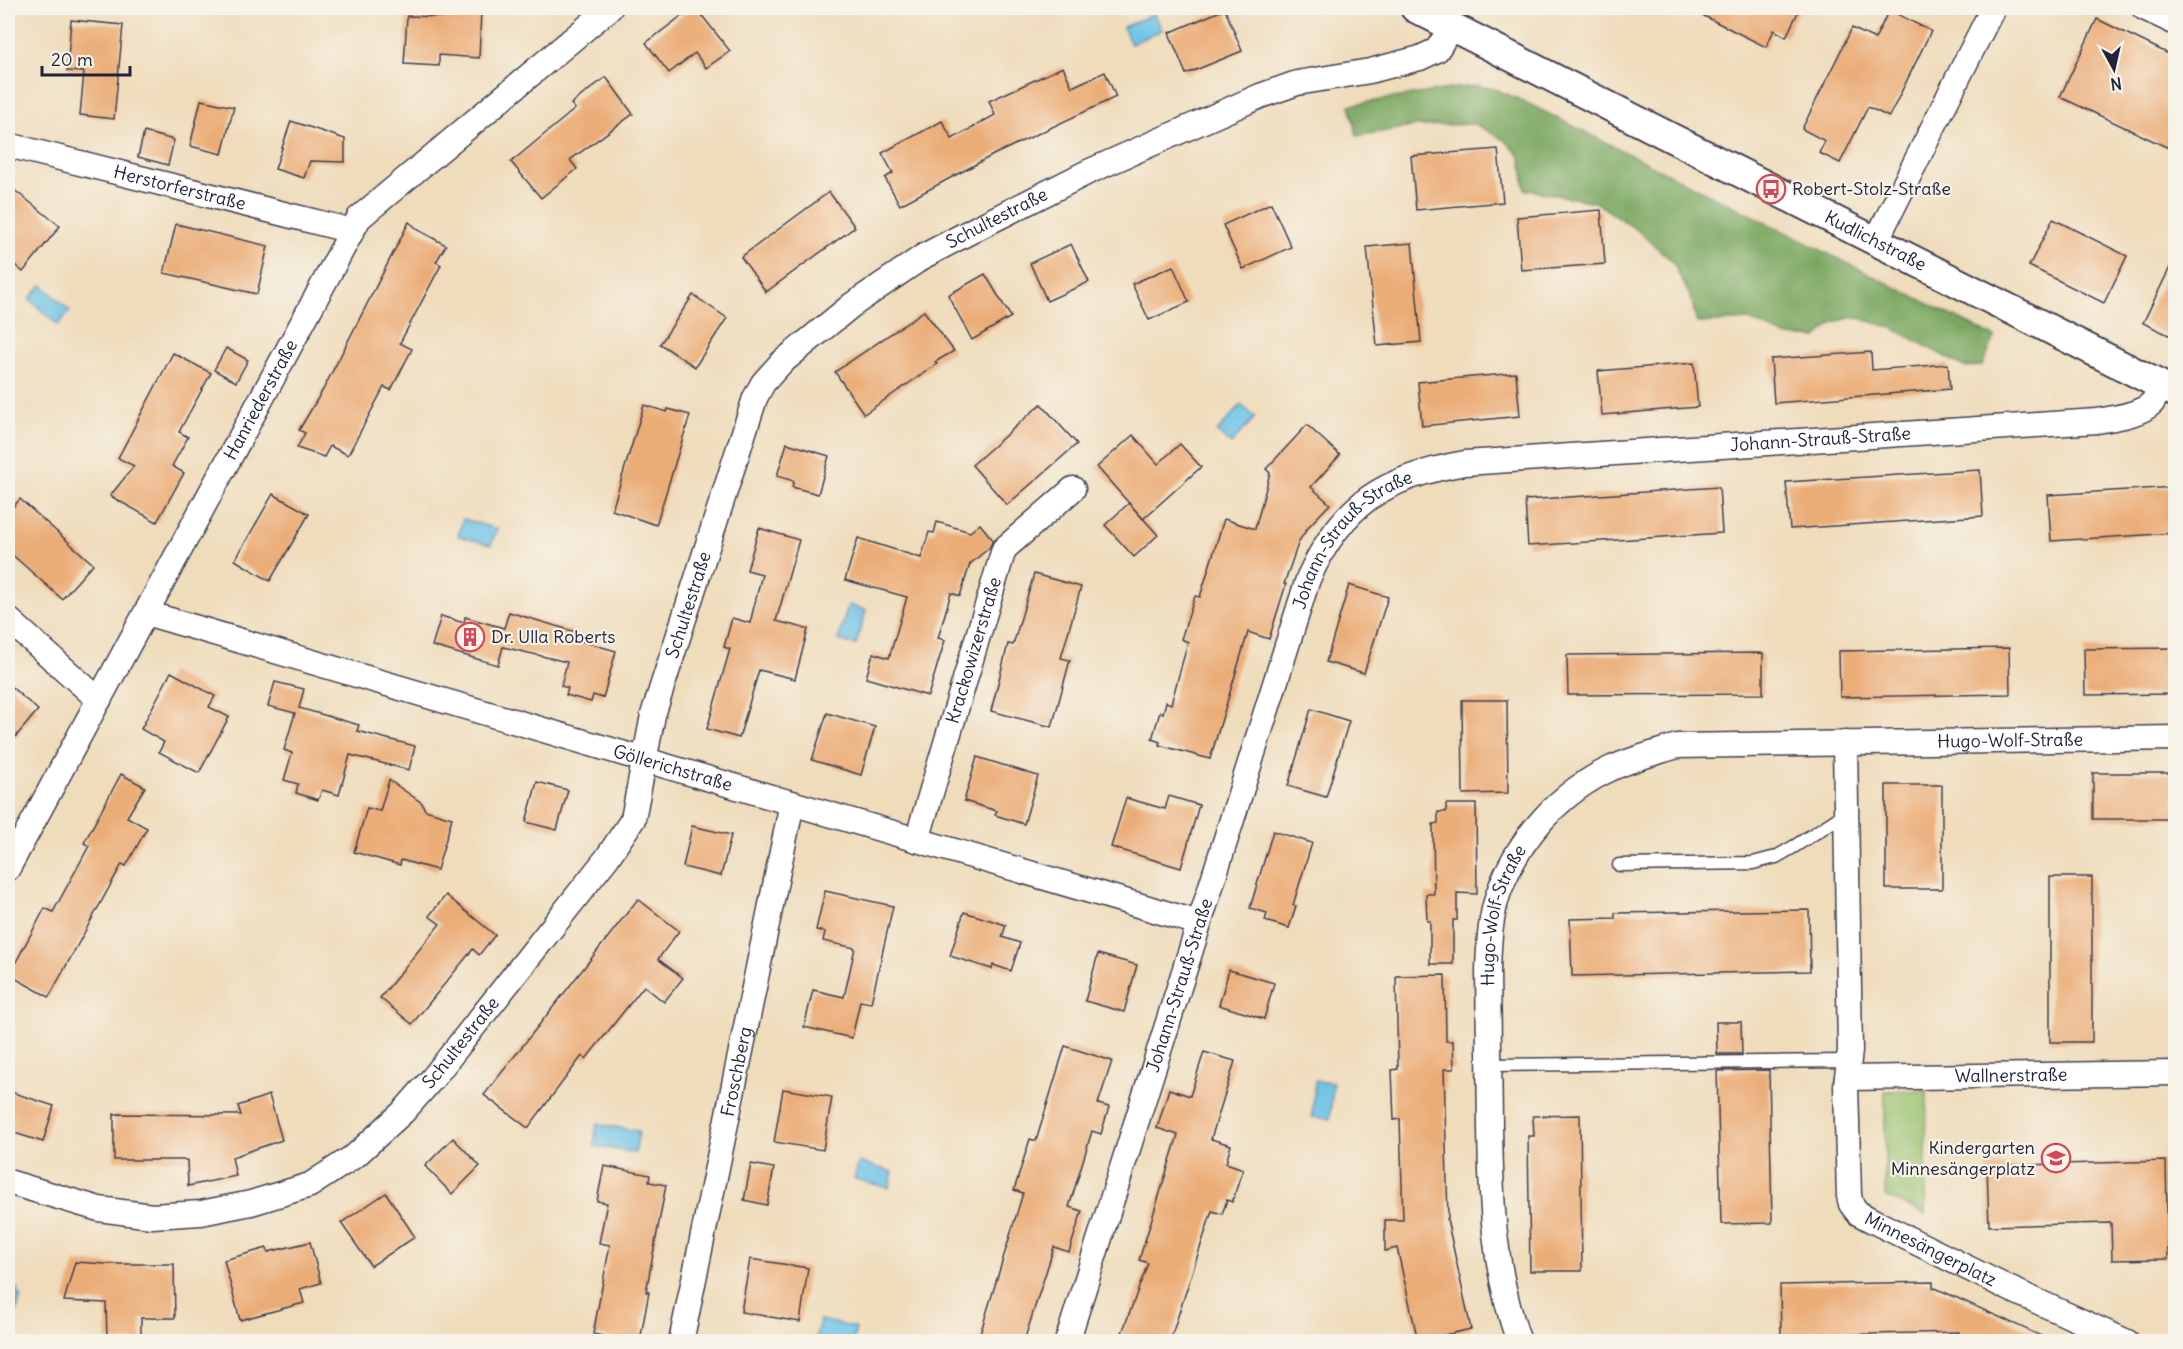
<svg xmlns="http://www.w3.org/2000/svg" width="2183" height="1349" font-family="Delius,sans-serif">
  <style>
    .green { fill: #98c16e; stroke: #5d7254; stroke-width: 1.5 }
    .forest { fill: #7aa761; stroke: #4e644e; stroke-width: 1.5 }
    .water { fill: #6ac2e7; stroke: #467291; stroke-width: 1.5 }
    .building { fill: #ebad78 }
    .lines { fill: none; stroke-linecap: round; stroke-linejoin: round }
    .service-casing { stroke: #413e4e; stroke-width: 15 }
    .minor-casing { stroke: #413e4e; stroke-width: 27 }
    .tertiary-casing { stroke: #413e4e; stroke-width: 32 }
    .service { stroke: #fff; stroke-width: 12 }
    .minor { stroke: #fff; stroke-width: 24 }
    .tertiary { stroke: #fff; stroke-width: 28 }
    .labels { text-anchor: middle; stroke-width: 4.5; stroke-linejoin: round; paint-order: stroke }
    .street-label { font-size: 18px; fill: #22223b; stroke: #f7f3e8 }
    .poi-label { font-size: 18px; fill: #22223b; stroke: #f7f3e8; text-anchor: start }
  </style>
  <rect width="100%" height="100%" fill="#f7f3e8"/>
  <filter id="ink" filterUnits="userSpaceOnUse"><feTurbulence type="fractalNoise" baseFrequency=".0167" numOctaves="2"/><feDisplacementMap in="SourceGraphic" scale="12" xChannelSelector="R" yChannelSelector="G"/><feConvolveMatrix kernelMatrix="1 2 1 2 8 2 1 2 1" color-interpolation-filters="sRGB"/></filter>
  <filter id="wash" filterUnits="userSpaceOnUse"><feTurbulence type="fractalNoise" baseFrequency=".008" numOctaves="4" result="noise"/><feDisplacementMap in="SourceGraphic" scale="24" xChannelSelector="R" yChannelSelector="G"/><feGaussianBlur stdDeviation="1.35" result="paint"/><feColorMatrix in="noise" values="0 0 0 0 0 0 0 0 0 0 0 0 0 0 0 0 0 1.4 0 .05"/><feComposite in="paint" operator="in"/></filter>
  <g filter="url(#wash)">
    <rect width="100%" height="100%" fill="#efdcbb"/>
    <polygon class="green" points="1885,1091 1927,1091 1925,1214 1885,1196"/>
    <polygon class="forest" points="1478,86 1495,89 1523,101 1995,337 1982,366 1964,367 1893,328 1855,317 1833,322 1817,338 1786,336 1749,320 1697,323 1691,298 1672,261 1636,229 1595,202 1525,189 1521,157 1506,141 1475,124 1417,126 1357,136 1350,105 1455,88"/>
    <g class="water">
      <polygon points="1154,14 1162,30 1131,44 1123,27"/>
      <polygon points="42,285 70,311 58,325 29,299"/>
      <polygon points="1241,405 1255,417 1231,444 1217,432"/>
      <polygon points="463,519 497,529 491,545 458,536"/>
      <polygon points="848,605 866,610 856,645 838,640"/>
      <polygon points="1315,1081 1333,1083 1330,1119 1312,1117"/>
      <polygon points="597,1124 639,1131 635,1153 594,1146"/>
      <polygon points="859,1162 893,1172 889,1188 854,1179"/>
      <polygon points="11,1288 19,1289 17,1294 21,1295 12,1327 8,1326 8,1292 10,1292"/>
      <polygon points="820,1320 856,1328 853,1341 838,1341 816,1337"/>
    </g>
    <g id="blocks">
      <g class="building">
        <polygon points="442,8 481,10 479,58 439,55 439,66 404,64 407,16 441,17"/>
        <polygon points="692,8 696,8 730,51 706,68 695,53 669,73 646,43"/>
        <polygon points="1688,8 1800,8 1786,37 1774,30 1766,47"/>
        <polygon points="1225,9 1242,51 1186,74 1169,33"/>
        <polygon points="1889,10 1931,31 1889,117 1868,107 1840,163 1819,153 1825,141 1802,129 1852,28 1875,39"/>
        <polygon points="2097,19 2175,57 2175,151 2060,97"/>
        <polygon points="71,20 123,25 114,119 80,115 84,72 67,71"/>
        <polygon points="1063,67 1072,87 1105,72 1116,97 995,154 900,205 885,178 893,173 882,153 942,121 952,139 995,115 989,101"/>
        <polygon points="606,77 633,114 570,160 577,169 541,198 511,162 575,109 571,104"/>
        <polygon points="201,100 234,107 222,154 190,146"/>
        <polygon points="291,121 345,139 345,162 310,161 304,178 275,169"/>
        <polygon points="144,132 174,140 168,165 138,157"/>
        <polygon points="1498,149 1503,202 1416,210 1411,156"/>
        <polygon points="8,185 60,226 23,272 8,259"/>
        <polygon points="829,192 855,227 766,292 741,257"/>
        <polygon points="1271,203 1291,247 1243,269 1223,225"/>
        <polygon points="1601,210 1605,264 1521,270 1517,217"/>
        <polygon points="2053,219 2127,256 2104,303 2029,266"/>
        <polygon points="409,222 420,231 446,245 436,262 441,265 400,343 412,349 391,390 384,387 348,455 330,446 324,457 297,448 305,433 299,430 324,388"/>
        <polygon points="176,224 268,246 257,294 164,273"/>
        <polygon points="1412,243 1421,342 1377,346 1367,247"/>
        <polygon points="1071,244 1089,282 1047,301 1030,263"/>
        <polygon points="2175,257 2175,338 2143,323"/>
        <polygon points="1173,266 1189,302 1149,320 1132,284"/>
        <polygon points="985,274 1011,317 972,340 948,295"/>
        <polygon points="693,295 727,318 695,367 660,344"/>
        <polygon points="924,311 954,351 935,362 937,364 864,414 835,372"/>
        <polygon points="226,348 248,360 236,382 214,370"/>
        <polygon points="1871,352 1872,370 1948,364 1950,389 1774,403 1771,359"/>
        <polygon points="173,353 211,373 179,432 188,437 172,466 184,473 157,522 110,496 134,466 118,458"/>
        <polygon points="1694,363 1698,407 1602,415 1598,371"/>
        <polygon points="1516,373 1520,416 1422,426 1418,382"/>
        <polygon points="1041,404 1077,444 1007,505 972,465"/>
        <polygon points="644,405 667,412 668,409 690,415 656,525 612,510"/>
        <polygon points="1307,425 1340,455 1311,487 1330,504 1309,526 1299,541 1284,584 1286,584 1269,639 1248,632 1210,759 1159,745 1160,742 1152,739 1160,712 1163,713 1166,702 1171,704 1188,642 1181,639 1195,596 1200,597 1224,519 1255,529 1270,473 1266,469"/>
        <polygon points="1133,435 1158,464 1180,444 1201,467 1143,519 1097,467"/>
        <polygon points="787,443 829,456 818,494 792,487 794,481 777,476"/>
        <polygon points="1980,470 1983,516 1790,529 1786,482"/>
        <polygon points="1719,487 1722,533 1528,546 1525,500"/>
        <polygon points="2175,487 2175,533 2051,541 2048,495"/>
        <polygon points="273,494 309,514 270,581 235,560"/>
        <polygon points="20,499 93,564 62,599 8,551 8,513"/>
        <polygon points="1129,503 1158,535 1134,557 1105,525"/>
        <polygon points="937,522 970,532 980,524 993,540 989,548 970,564 960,596 951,593 938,638 945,640 928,696 866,678 873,653 889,658 907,597 845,580 858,538 921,558 929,532 934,533"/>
        <polygon points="759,528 799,540 776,621 808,629 795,679 759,670 739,738 707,729 730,649 724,647 732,618 750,623 762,574 747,570"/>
        <polygon points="1034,574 1081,587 1061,658 1070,660 1052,727 991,711 1008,644 1013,645"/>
        <polygon points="1349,585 1388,597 1364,673 1326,662"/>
        <polygon points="509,612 576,632 574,639 616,651 603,698 593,695 591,702 566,695 568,688 561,686 567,662 503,647 498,665 432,646 441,616 464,623 465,617 504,628"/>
        <polygon points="2009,648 2010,694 1840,697 1839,651"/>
        <polygon points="2175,648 2175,694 2085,695 2084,649"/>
        <polygon points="1763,653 1763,694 1568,695 1567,655"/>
        <polygon points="171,672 215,696 209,707 229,717 199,773 159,752 164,742 141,729"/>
        <polygon points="275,682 304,689 299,708 359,725 357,731 415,746 409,770 350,755 339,795 322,790 318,800 296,793 298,784 284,780 292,753 284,750 295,713 268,706"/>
        <polygon points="8,684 38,710 8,746"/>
        <polygon points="1462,700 1507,700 1508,793 1463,794"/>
        <polygon points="1311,709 1349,721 1326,797 1288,786"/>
        <polygon points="827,713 875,727 861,775 812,760"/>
        <polygon points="977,757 1038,776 1024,824 995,815 997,811 964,801"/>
        <rect x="2093" y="773" width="82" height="46"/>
        <polygon points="121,774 145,787 127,817 147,828 126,866 122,864 49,997 9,975 45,908 53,912 89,846 84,843"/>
        <polygon points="389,780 422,803 425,810 452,818 437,870 401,860 400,865 354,852 367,808 380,811"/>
        <polygon points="537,782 568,790 557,830 526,822"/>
        <rect x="1886" y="785" width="56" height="104"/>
        <polygon points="1169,796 1199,805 1181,868 1111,847 1126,798 1165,809"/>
        <polygon points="1446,804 1476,804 1477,894 1457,893 1457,920 1453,920 1453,964 1430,964 1430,921 1427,921 1426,894 1434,894 1433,824 1438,823 1438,812 1446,812"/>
        <polygon points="692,826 731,835 721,876 683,867"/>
        <polygon points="1273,831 1312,843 1293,905 1296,906 1289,928 1265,921 1267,913 1250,908"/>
        <rect x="2050" y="877" width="42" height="165"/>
        <polygon points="825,891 893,906 871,1003 860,1001 852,1038 804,1027 813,990 844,997 855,948 823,941 825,932 816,930"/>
        <polygon points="446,895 495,935 479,955 473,949 412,1024 380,998 440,924 429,916"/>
        <polygon points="638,899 679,931 658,959 683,978 664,1002 644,986 586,1059 582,1056 528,1128 484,1095"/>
        <polygon points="1809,910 1810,971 1572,976 1570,919 1615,918 1615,913"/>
        <polygon points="964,912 1006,925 1002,937 1020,943 1011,971 993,965 992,969 950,956"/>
        <polygon points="1098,954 1137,965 1124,1012 1085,1001"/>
        <polygon points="1229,970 1274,983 1264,1019 1219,1005"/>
        <polygon points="1445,975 1446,1041 1453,1041 1454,1069 1444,1069 1448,1219 1447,1219 1471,1329 1418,1341 1397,1248 1385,1251 1385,1220 1403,1220 1400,1119 1394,1120 1392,1070 1398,1069 1396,976"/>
        <polygon points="1716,1022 1741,1022 1742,1054 1717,1054"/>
        <polygon points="1065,1046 1112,1061 1098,1104 1109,1107 1101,1134 1092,1131 1069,1207 1082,1211 1069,1252 1054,1247 1024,1341 978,1341 1023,1193 1014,1190 1030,1139 1036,1141"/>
        <polygon points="1204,1052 1235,1061 1211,1139 1231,1145 1226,1163 1243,1169 1232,1202 1227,1200 1222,1214 1212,1211 1170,1341 1119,1341 1148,1263 1139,1260 1178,1135 1157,1128 1169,1089 1190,1096"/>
        <polygon points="1769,1070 1772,1223 1721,1224 1717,1071"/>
        <polygon points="783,1089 832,1097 823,1150 774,1142"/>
        <polygon points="8,1091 54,1106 43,1142 8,1131"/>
        <polygon points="269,1095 282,1140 232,1157 236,1176 188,1186 187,1160 114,1160 114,1114 241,1115 238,1106"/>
        <polygon points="1580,1115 1582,1271 1530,1271 1528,1136 1534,1136 1533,1116"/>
        <polygon points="453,1138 480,1166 452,1194 425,1166"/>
        <polygon points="2166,1161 2168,1259 2112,1260 2111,1223 1989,1226 1987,1166"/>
        <polygon points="751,1164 774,1168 767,1205 744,1200"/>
        <polygon points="604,1166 650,1175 649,1182 666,1185 646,1292 649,1292 640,1341 612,1341 613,1338 593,1334 610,1245 599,1243 607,1203 597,1201"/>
        <polygon points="386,1193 415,1237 371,1266 341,1223"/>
        <polygon points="310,1242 321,1283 300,1289 304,1303 240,1320 224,1260 267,1248 268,1252"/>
        <polygon points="750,1259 808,1268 800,1322 741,1312"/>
        <polygon points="75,1262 106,1264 174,1264 175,1318 141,1318 141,1341 107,1341 106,1303 64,1301"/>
        <polygon points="1933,1282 1933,1287 2052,1341 1955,1341 1959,1332 1781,1336 1780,1285"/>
      </g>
    </g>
  </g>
  <g filter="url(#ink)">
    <use href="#blocks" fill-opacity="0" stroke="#413e4e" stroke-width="1.5"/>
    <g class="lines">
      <g class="service-casing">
        <g id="service">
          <polyline points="1619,865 1753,863 1776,857 1795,846 1846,813"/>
          <polyline points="1489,1065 1849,1061"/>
        </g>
      </g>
      <g class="minor-casing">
        <g id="minor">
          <polyline points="2144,8 2176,23"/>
          <path id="s1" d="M8 145 352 231"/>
          <polyline points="1876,241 1993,8"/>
          <path id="s2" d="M146 613 1199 923"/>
          <polyline points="8,619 99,700"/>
          <path id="s3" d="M1845 743 1850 1051 1846 1085 1849 1196 1851 1204 1858 1213 1873 1221 2008 1288 2127 1342"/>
          <path id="s4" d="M917 840 1004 549 1073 489"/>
          <path id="s5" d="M8 868 359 218 610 8"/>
          <path id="s6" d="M1847 1078 2176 1073"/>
          <path id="s7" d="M8 1182 99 1209 152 1216 201 1213 251 1203 310 1185 356 1155 403 1112 433 1078 607 858 633 819 653 715 755 398 763 383 781 363 852 305 924 256 977 228 1088 172 1260 96 1297 83 1370 71 1420 58 1437 50 1452 26"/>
          <path id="s8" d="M681 1342 792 803"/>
          <path id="s9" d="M1067 1342 1308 579C1342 503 1385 477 1465 463L2097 421C2113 418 2140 415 2152 403 2156 398 2158 390 2161 385"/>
          <path id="s10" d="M1519 1342C1493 1268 1491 1202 1490 1125 1489 1074 1489 1022 1488 970 1489 943 1490 915 1500 889 1520 837 1560 792 1612 768 1632 759 1655 753 1677 746L2176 738"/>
        </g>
      </g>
      <g class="tertiary-casing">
        <g id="tertiary">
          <path id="s11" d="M1415 8 2176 393"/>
        </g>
      </g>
      <use href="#service" class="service"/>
      <use href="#minor" class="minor"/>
      <use href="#tertiary" class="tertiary"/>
    </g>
  </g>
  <defs>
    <g id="bus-ring" transform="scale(1.5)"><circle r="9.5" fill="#f7f3e8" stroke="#d1495b" stroke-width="1.5"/><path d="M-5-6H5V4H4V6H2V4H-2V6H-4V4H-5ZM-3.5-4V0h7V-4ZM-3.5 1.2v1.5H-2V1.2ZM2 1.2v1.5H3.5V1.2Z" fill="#d1495b"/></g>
    <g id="building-ring" transform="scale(1.5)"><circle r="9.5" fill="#f7f3e8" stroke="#d1495b" stroke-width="1.5"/><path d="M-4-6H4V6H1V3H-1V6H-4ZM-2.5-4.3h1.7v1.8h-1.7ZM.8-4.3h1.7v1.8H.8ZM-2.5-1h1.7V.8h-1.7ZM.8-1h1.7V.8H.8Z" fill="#d1495b"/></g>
    <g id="school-ring" transform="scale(1.5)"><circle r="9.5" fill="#f7f3e8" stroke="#d1495b" stroke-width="1.5"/><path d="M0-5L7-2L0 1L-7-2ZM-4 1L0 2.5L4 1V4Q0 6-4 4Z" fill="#d1495b"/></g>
  </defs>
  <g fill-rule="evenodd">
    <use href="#bus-ring" x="1771" y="189"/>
    <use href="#building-ring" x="470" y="637"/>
    <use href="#school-ring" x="2056" y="1158"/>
  </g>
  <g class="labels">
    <g class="street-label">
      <text dy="6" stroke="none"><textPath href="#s1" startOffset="177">Herstorferstraße</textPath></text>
      <text dy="6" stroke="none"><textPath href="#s7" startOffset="1545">Schultestraße</textPath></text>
      <text dy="6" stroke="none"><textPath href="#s11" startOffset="516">Kudlichstraße</textPath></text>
      <text dy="6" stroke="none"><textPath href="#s5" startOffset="532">Hanriederstraße</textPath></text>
      <text dy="6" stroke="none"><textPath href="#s9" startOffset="1362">Johann-Strauß-Straße</textPath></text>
      <text dy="6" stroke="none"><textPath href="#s9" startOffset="860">Johann-Strauß-Straße</textPath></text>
      <text dy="6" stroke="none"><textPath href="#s7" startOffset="1023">Schultestraße</textPath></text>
      <text dy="6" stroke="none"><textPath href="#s4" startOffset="198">Krackowizerstraße</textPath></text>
      <text dy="6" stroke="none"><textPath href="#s10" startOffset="1028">Hugo-Wolf-Straße</textPath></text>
      <text dy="6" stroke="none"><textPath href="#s2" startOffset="549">Göllerichstraße</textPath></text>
      <text dy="6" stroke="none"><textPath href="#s10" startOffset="432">Hugo-Wolf-Straße</textPath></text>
      <text dy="6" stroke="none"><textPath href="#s9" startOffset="374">Johann-Strauß-Straße</textPath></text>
      <text dy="6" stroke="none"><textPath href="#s7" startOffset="519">Schultestraße</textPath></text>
      <text dy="6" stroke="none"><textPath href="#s8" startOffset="276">Froschberg</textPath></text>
      <text dy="6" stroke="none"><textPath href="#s6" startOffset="164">Wallnerstraße</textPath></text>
      <text dy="6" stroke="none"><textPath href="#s3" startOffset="554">Minnesängerplatz</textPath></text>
    </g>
    <g class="poi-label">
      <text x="1792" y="195">Robert-Stolz-Straße</text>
      <text x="491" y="643">Dr. Ulla Roberts</text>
      <text x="2035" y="1154" text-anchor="end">Kindergarten<tspan x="2035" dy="21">Minnesängerplatz</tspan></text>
    </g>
  </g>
  <rect width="2183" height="1349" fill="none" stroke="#f7f3e8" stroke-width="30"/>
  <g transform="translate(2114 69) rotate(172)" stroke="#f7f3e8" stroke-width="4.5" paint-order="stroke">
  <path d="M0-4.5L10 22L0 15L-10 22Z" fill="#22223b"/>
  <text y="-9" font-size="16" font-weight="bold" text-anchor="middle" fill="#22223b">N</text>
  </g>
  <path d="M42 66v9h88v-9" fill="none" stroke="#22223b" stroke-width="3"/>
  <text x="51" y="66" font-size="18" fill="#22223b" stroke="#f7f3e8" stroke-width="4.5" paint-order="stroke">20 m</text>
</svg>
